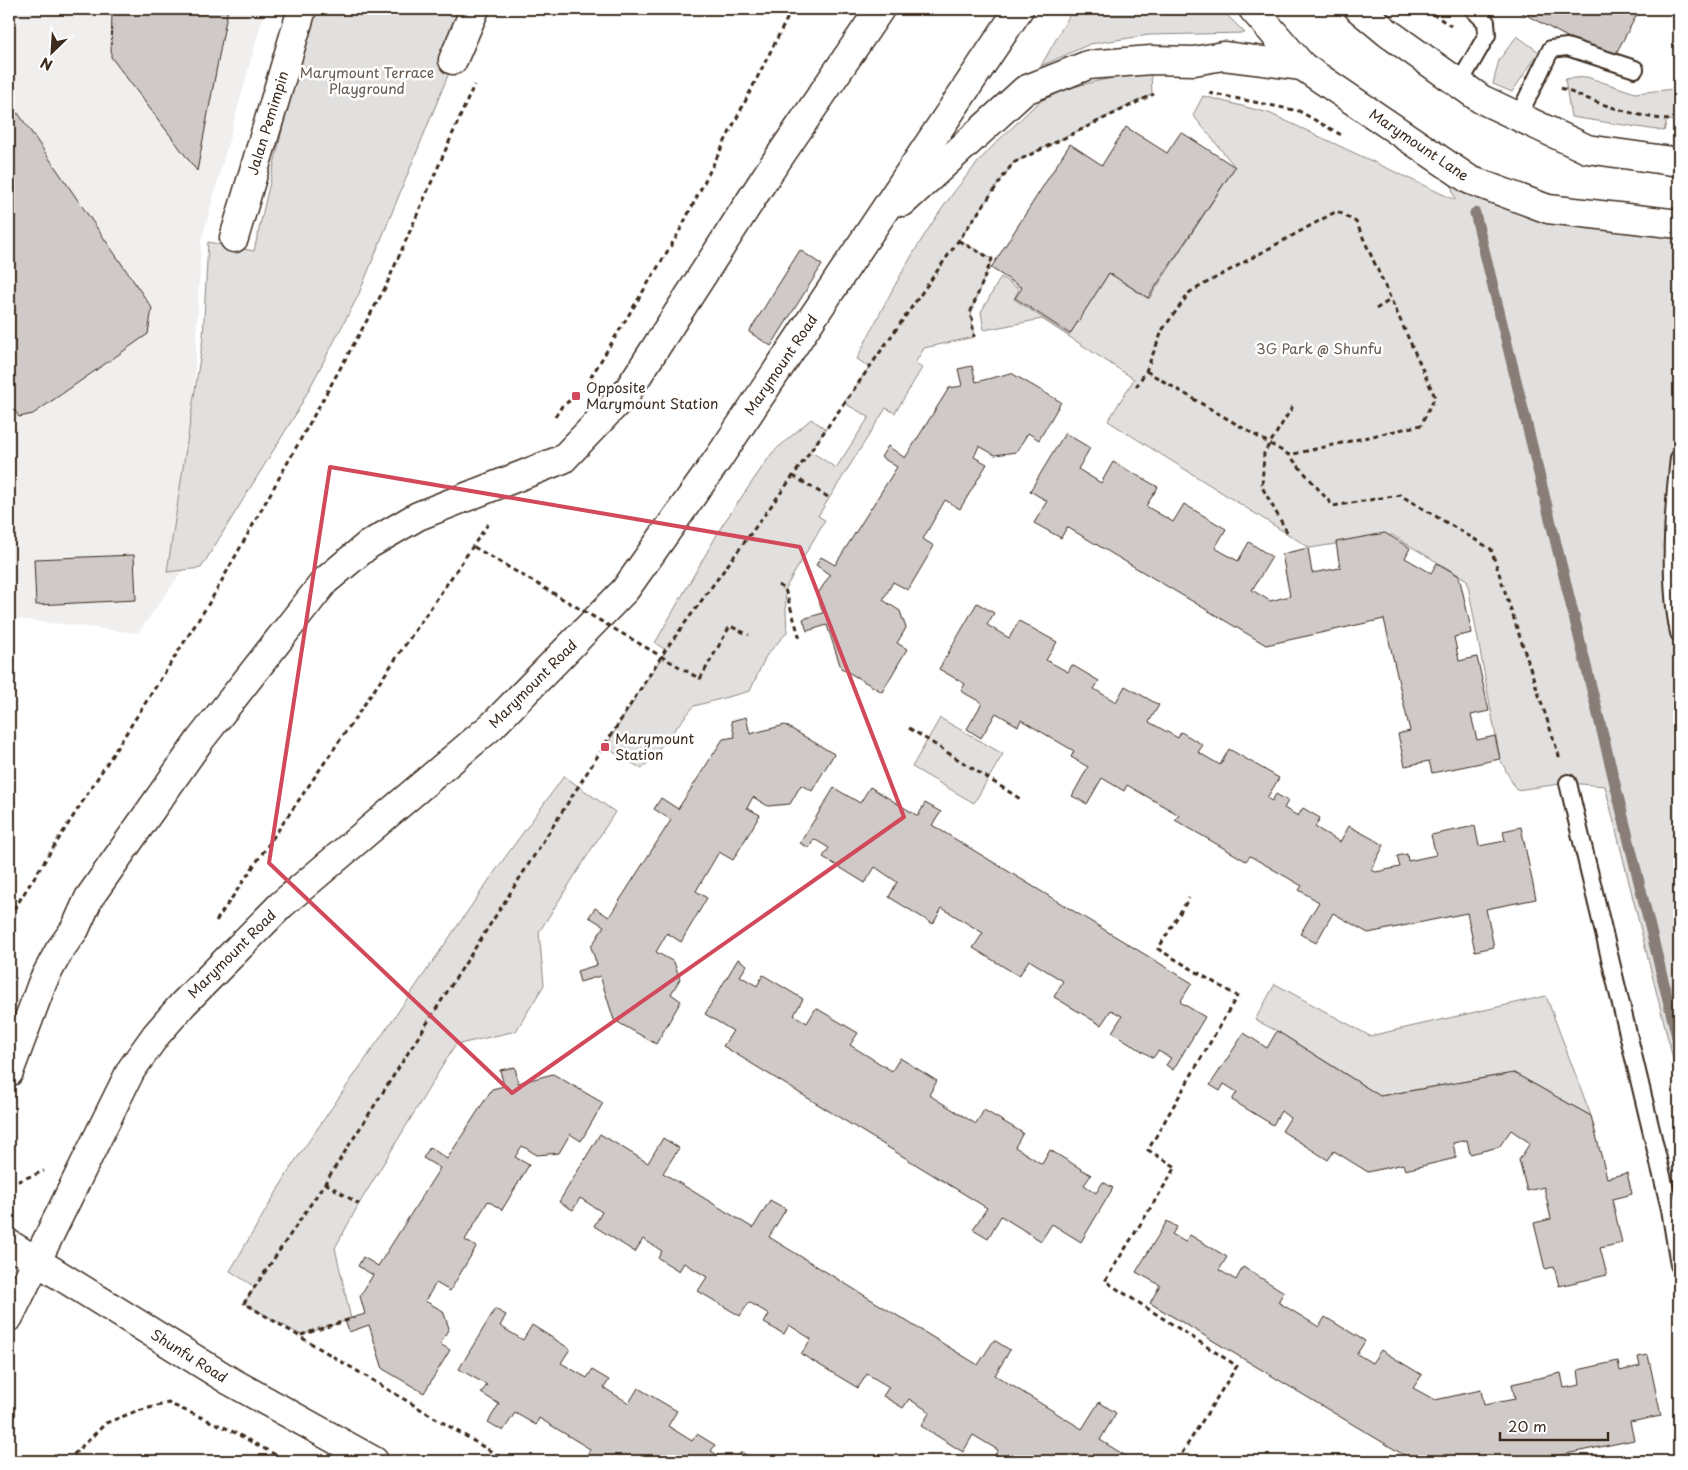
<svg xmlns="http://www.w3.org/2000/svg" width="1688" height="1470" font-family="'Playpen Sans',sans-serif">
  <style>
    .built { fill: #f1efee }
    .green { fill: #e2e0de; stroke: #8e857e }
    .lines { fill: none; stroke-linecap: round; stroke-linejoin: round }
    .stream { stroke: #887e77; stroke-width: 11 }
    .building { fill: #cfcac7; stroke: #3b2a1e }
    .lane-casing { stroke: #3b2a1e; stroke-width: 20 }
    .street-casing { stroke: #3b2a1e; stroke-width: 31 }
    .primary-casing { stroke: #3b2a1e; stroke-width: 31 }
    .path { stroke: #3b2a1e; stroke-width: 3; stroke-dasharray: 5 4; stroke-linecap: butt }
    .lane { stroke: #fff; stroke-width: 16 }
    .street { stroke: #fff; stroke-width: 28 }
    .primary { stroke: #fff; stroke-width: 28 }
    .path-bridge { stroke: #3b2a1e; stroke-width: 3; stroke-dasharray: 5 4; stroke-linecap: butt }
    .marked { fill: none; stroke: #d1495b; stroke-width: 4; stroke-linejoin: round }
    .poi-dot { fill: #d1495b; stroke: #fff; stroke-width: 2 }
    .labels { text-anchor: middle; stroke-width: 5; stroke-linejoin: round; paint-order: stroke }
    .park-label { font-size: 14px; fill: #65584e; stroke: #fff }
    .street-label { font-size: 14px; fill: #3b2a1e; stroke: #fff }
    .poi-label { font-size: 14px; fill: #3b2a1e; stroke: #fff; text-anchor: start }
  </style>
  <rect width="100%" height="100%" fill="#fff"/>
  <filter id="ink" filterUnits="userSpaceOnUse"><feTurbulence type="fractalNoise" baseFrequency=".02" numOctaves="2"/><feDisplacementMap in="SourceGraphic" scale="10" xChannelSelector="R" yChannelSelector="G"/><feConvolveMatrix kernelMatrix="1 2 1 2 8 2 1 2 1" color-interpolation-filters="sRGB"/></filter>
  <g filter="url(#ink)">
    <polygon class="built" points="9,9 265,9 201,242 186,566 138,633 9,618"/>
    <g class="green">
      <polygon points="310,9 475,9 358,296 297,412 201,568 167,572 203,338 208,242 254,251"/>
      <polygon points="1073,9 1221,9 1245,33 1149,35 1090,44 1041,66"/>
      <polygon points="1517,36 1539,52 1512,92 1493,84 1499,60"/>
      <polygon points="1679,67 1679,121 1667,120 1664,131 1571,117 1565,79 1587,77 1635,93 1674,89"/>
      <path d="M1151 72 1152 94 1013 163 959 240 992 259 971 310 974 337 924 348 915 363 922 368 895 413 886 408 818 516 825 520 785 589 787 632 766 656 750 691 694 706 642 769 605 747 666 650 655 643 723 524 772 453 811 419 826 429 810 451 836 468 869 417 844 403 869 367 857 359C897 277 947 184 1016 124 1024 116 1032 107 1041 101 1075 82 1114 78 1151 72Z"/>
      <polygon points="1203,96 1269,113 1455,200 1450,180 1679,233 1679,1083 1605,786 1568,783 1516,790 1500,759 1467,580 1392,535 1310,548 1108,421 1134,379 1042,319 984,330 981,312 1001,277 1019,289 1014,299 1069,335 1109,273 1149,299 1235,167 1193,115"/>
      <polygon points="940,718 1003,754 974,803 912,767"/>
      <polygon points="564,776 615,812 539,932 544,985 516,1031 455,1045 359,1204 335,1248 351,1319 301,1335 244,1303 255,1287 230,1271 293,1164 496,870"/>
      <polygon points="1275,984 1370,1036 1546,996 1591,1116 1514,1073 1380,1096 1277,1031 1255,1020"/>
    </g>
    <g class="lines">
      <polyline class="stream" points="1475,213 1679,1045"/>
    </g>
    <g class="building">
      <polygon points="112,9 228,9 197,171 111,57"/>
      <polygon points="1515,9 1640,9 1615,55 1595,52"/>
      <polygon points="18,113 152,308 148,334 33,414 19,417 9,402 9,120"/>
      <polygon points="1126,127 1167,153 1181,132 1235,167 1148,298 1109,273 1070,334 1015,298 1022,288 991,268 1070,144 1102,165"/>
      <polygon points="800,250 822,265 771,346 749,332"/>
      <polygon points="972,366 976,382 1011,373 1061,402 1039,440 1028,433 1016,452 995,455 979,446 974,457 987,464 960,509 945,500 923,539 934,546 908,590 893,582 883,600 900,611 906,628 897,643 907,649 882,692 841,668 827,625 807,631 803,619 823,613 817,595 830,575 816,565 821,557 835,565 897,467 881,457 888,446 905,458 949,388 962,386 958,369"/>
      <polygon points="1065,433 1090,448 1078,469 1101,483 1113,462 1158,487 1146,506 1173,522 1184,504 1226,529 1215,548 1238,561 1249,542 1272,557 1252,590 1270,601 1290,596 1282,554 1308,548 1312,573 1340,568 1336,542 1385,533 1410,548 1405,558 1431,573 1437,563 1459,576 1472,633 1454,637 1459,661 1477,657 1489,711 1471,715 1477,740 1495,736 1500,759 1432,773 1429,761 1405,766 1398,734 1410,731 1384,619 1266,645 1067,527 1061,538 1034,523 1047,501 1030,491"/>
      <polygon points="134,555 136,600 36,605 34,559"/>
      <polygon points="977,603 994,613 987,625 1009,638 1019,621 1057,642 1046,660 1068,672 1072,665 1099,681 1094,689 1116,702 1125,686 1159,705 1149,722 1178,738 1181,732 1203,745 1198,752 1220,765 1229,749 1279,778 1267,798 1272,801 1276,794 1288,801 1284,808 1298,816 1303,808 1320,818 1315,827 1340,842 1349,826 1384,845 1371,870 1376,872 1400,867 1397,856 1407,854 1408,861 1436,855 1431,835 1475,826 1479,846 1505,841 1503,831 1521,827 1536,899 1486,909 1494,947 1475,951 1467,913 1368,933 1333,913 1316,943 1300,934 1319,902 1299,890 1302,886 1250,856 1246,861 1175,820 1179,815 1127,785 1124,791 1102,778 1087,804 1072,796 1088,767 1071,757 1074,751 1021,720 1018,726 996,713 981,738 967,729 982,703 961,691 965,684 939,669"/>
      <polygon points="746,717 750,734 785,725 834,754 812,791 801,785 790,804 768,806 753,797 747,808 760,815 733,860 719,852 696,891 707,898 681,942 667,933 656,952 674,962 680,979 671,994 681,1001 656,1044 614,1020 600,976 580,982 577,971 597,965 591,947 604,926 589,917 595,908 609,917 671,820 654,809 661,798 678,809 723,739 735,737 731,721"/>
      <polygon points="870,787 918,816 925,803 941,812 932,825 1192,983 1180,1002 1205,1017 1173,1070 1166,1065 1171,1058 1158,1051 1153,1058 1112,1032 1122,1016 1111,1010 1101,1025 1054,997 1063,981 1029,960 1019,976 973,948 983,933 942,908 933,924 889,897 897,882 875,867 865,883 823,857 829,848 814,839 809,848 800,843 834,788 860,803"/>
      <polygon points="738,959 747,965 740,976 757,986 763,975 803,999 794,1015 807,1023 816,1008 858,1033 850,1045 892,1071 900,1058 937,1081 929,1095 976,1124 984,1110 1023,1133 1015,1147 1042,1164 1050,1150 1091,1175 1084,1185 1096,1193 1103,1182 1113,1188 1081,1242 1052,1224 1041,1241 1001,1216 988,1238 973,1229 987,1208 723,1046 733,1031 705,1014"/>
      <polygon points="1277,1031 1380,1096 1514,1073 1591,1116 1607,1178 1627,1173 1632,1194 1612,1199 1622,1243 1600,1248 1607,1275 1559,1286 1554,1267 1545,1269 1534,1223 1551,1219 1544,1187 1527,1191 1519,1160 1530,1143 1511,1130 1499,1147 1470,1154 1467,1140 1453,1143 1456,1158 1405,1170 1403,1164 1368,1172 1334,1151 1328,1160 1282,1131 1290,1118 1281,1111 1273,1125 1232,1100 1237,1092 1224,1084 1220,1091 1210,1085 1244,1033 1267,1048"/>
      <polygon points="515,1067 518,1083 553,1074 603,1103 581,1141 570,1134 559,1153 537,1155 522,1146 515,1157 529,1165 502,1210 488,1201 465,1240 476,1247 450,1291 436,1283 425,1301 443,1311 449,1328 440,1344 450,1350 424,1393 383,1369 369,1325 349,1332 345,1320 365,1314 360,1296 373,1275 358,1266 363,1257 378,1266 440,1168 423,1158 430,1147 447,1159 492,1089 504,1086 500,1070"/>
      <polygon points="600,1134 648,1163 663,1138 679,1148 663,1173 753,1228 770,1200 786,1209 769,1237 978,1365 994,1340 1010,1350 995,1375 1082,1429 1099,1402 1116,1413 1100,1440 1134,1461 991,1461 998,1450 973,1435 963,1452 921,1426 930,1412 909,1399 903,1408 883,1396 889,1387 867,1374 858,1388 801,1354 811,1339 789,1325 784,1334 764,1323 769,1314 749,1302 740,1316 698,1291 707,1277 684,1263 679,1271 658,1258 662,1251 643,1239 635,1252 594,1226 602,1212 580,1198 573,1210 559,1202"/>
      <polygon points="1167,1221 1177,1227 1172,1234 1185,1242 1190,1235 1227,1257 1219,1270 1236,1280 1243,1267 1284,1292 1278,1302 1319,1327 1325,1317 1365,1341 1357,1354 1372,1363 1381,1350 1422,1375 1413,1388 1435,1400 1481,1390 1484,1405 1515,1399 1512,1384 1561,1373 1564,1388 1580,1385 1578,1370 1618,1361 1620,1371 1640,1366 1638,1357 1648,1355 1661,1416 1630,1422 1634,1440 1532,1461 1414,1461 1150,1303 1160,1285 1136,1272"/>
      <polygon points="495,1309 506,1315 500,1326 523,1340 532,1325 570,1349 561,1363 587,1378 592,1370 609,1380 604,1388 629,1403 638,1388 677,1411 668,1426 692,1441 697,1434 715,1445 711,1451 727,1461 596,1461 587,1455 590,1449 539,1418 536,1425 515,1413 503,1431 488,1422 499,1404 481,1393 487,1385 459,1369"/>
      <polygon points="741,1452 757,1461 735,1461"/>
    </g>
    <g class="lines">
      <g class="lane-casing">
        <g id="lane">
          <polyline points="1459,84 1487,35 1486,22 1473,9"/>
          <polyline points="1518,117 1551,49 1567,47 1635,69"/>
          <path d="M1679 458C1673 512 1668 580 1679 633"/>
          <polyline points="1568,783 1670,1209 1679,1265"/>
        </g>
      </g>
      <g class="street-casing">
        <g id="street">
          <polyline points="453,60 475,9"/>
          <polyline points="234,238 302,9"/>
          <polyline points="9,1244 230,1381 374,1461"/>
        </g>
      </g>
      <g class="primary-casing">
        <g id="primary">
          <polyline points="1253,9 1302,66 1470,180 1548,209 1679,224"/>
          <polyline points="1359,9 1388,33 1481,99 1587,149 1679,162"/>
          <polyline points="903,202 1025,90 1088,65 1151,60 1194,61 1223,56 1302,66"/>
          <polyline points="9,1072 43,981 59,951 75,929 89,898 200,740 325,581 368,545 418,516 563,459 627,392 767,175 880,9"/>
          <polyline points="9,1317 131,1070 156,1035 183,1004 281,905 493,725 625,590 718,459 1019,9"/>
        </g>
      </g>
      <g class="path">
        <polyline points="1425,9 1451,26"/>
        <path d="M1561 88C1598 104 1639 118 1679 121"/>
        <polyline points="1209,93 1299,111 1343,136"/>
        <polyline points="959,241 992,259 971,311 974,337"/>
        <polyline points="1376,309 1390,300"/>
        <polyline points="1146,371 1289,455 1333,506 1400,495 1491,549 1560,759"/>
        <polyline points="586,385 678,234 792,9"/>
        <polyline points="1136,387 1146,371 1163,329 1190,292 1337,211 1356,222 1435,397 1421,425 1289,455"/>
        <polyline points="555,417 562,406 575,397"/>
        <polyline points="793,476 828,497"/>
        <polyline points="1287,532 1262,487 1264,453 1293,406"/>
        <polyline points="778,585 785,589 800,639"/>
        <polyline points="700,679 730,626 749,635"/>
        <polyline points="909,728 1022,800"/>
        <polyline points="9,917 211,600 385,288 474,85"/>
        <polyline points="216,921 488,524"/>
        <polyline points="9,1182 16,1182 44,1171"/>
        <polyline points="325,1183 359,1204"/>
        <polyline points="301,1335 351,1319"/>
        <polyline points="67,1461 106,1423 134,1412 168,1403 228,1429 287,1461"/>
        <polyline points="507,1461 244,1303 325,1183 666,649 793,476 1013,163 1154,94"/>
        <polyline points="1177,1461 1237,1366 1105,1281 1176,1167 1148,1150 1237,996 1158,949 1189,898"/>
      </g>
      <use href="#lane" class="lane"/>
      <use href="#street" class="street"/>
      <use href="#primary" class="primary"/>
      <polyline class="path-bridge" points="474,547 700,679"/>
    </g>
  </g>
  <path class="marked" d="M330 467 800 547 904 817 512 1093 269 863Z"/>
  <g class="poi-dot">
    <rect x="571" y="391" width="10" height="10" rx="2.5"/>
    <rect x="600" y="742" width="10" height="10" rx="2.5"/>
  </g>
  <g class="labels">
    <g class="park-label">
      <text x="367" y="78">Marymount Terrace<tspan x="367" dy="16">Playground</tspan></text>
      <text x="1319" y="354">3G Park @ Shunfu</text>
    </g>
    <g class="street-label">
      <text transform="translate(268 123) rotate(-73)" y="5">Jalan Pemimpin</text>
      <text transform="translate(1419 145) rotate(34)" y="5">Marymount Lane</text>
      <text transform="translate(781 365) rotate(-56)" y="5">Marymount Road</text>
      <text transform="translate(533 684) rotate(-45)" y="5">Marymount Road</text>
      <text transform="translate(232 954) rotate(-45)" y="5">Marymount Road</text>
      <text transform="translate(189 1356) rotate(32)" y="5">Shunfu Road</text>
    </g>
    <g class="poi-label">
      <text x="586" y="393">Opposite<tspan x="586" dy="16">Marymount Station</tspan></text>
      <text x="615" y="744">Marymount<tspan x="615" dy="16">Station</tspan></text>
    </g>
  </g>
  <rect width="1688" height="1470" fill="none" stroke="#fff" stroke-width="30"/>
  <rect x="15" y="15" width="1658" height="1440" fill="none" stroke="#3b2a1e" stroke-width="2" filter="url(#ink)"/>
  <g transform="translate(52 52) rotate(205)" stroke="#ffffff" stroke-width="4" paint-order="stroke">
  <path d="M0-4L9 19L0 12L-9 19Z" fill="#3b2a1e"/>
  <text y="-8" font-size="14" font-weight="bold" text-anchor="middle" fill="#3b2a1e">N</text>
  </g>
  <path d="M1500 1432v8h108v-8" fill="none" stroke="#3b2a1e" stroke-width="2.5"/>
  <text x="1508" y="1432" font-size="15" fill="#3b2a1e" stroke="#ffffff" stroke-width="4" paint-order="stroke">20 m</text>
</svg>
